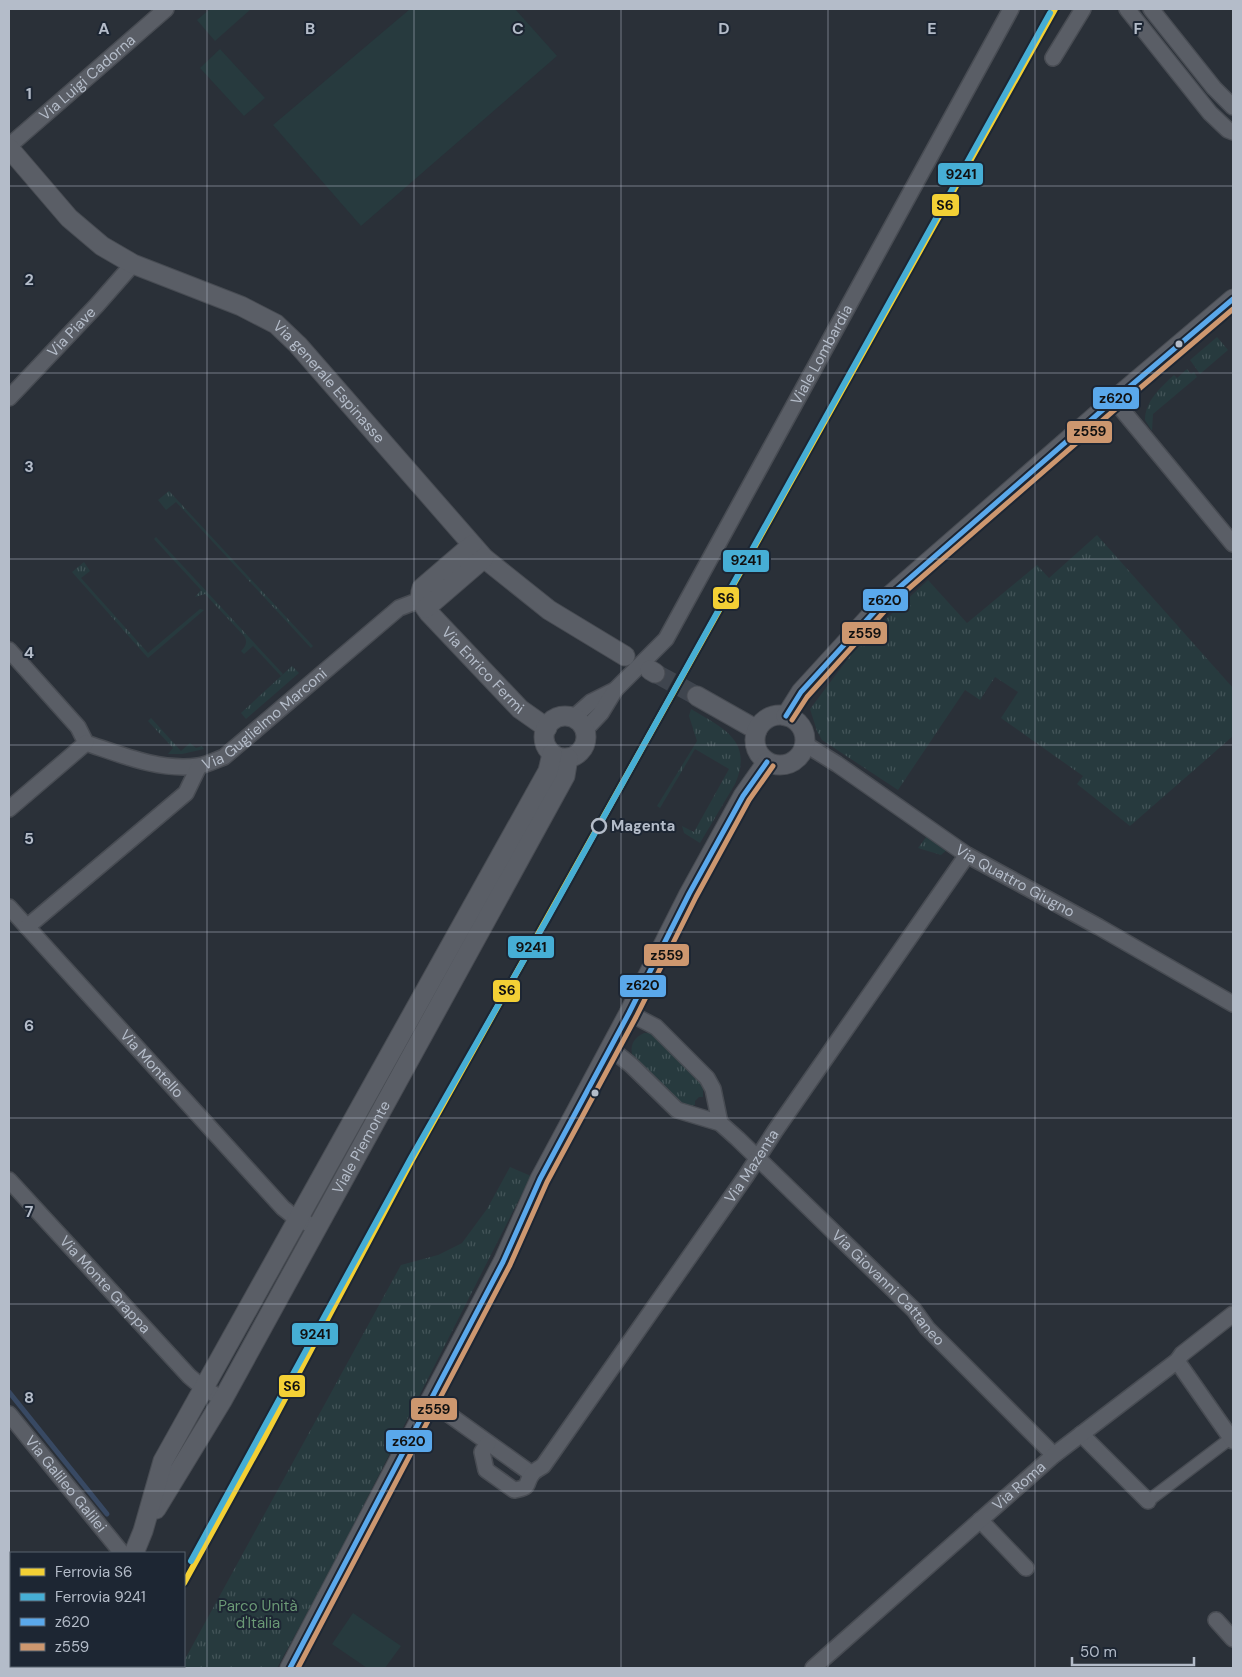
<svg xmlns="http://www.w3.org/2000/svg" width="1242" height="1677" font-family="'DM Sans',sans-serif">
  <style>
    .grass { fill: url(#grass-tufts) }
    .pitch { fill: #273a3e }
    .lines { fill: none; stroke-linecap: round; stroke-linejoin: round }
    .stream { stroke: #384963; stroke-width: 5 }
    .tertiary-tunnel { stroke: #3f454e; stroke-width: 19; stroke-dasharray: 19 9; stroke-linecap: butt }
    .pedestrian-casing { stroke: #484c53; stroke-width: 14 }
    .minor-casing { stroke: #484c53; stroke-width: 18 }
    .tertiary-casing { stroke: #484c53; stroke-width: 21 }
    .pedestrian { stroke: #5a5e66; stroke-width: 11 }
    .minor { stroke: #5a5e66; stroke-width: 15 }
    .tertiary { stroke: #5a5e66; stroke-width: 19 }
    .bus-1-casing { stroke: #1d2633; stroke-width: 9 }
    .bus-2-casing { stroke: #1d2633; stroke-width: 9 }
    .bus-1 { stroke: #5aa8eb; stroke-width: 5 }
    .bus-2 { stroke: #cd976f; stroke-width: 5 }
    .rail-1-casing { stroke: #1d2633; stroke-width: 10 }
    .rail-2-casing { stroke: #1d2633; stroke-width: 10 }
    .rail-1 { stroke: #f3d035; stroke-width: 6 }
    .rail-2 { stroke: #46aed5; stroke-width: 6 }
    .grid { fill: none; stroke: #b4bcc9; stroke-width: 1; stroke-opacity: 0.55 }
    .bus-dot { fill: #b4bcc9; stroke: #1d2633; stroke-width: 2 }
    .stop-dot { fill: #1d2633; stroke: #b4bcc9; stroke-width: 2.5 }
    .labels { text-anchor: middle; stroke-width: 4; stroke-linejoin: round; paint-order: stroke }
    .street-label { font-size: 15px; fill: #b4bcc9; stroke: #1d2633 }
    .stop-label { font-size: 15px; font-weight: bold; fill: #b4bcc9; stroke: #1d2633; text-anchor: start }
    .park-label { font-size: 15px; fill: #6b9a76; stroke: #1d2633 }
    .grid-label { font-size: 16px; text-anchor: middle; font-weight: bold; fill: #b4bcc9; stroke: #1d2633; stroke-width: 4; stroke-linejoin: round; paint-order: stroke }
    .line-badge { stroke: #1d2633; stroke-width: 2 }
    .pale-badge-label { font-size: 14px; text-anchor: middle; font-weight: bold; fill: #111 }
  </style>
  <defs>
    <pattern id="grass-tufts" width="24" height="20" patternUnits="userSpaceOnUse" patternTransform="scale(1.25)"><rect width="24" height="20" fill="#273a3e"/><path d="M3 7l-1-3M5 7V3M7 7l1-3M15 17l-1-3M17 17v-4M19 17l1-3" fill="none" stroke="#445559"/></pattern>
  </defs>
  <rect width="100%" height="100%" fill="#2a3038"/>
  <g class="grass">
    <polygon points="1217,337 1228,350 1200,374 1190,360"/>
    <path d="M1187 369 1191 374 1194 372 1197 377 1153 414 1152 431 1145 420C1145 401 1161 387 1174 375L1177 378Z"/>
    <polygon points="169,491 313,646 311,648 176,502 166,510 158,500"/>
    <polygon points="1097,535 1233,688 1233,736 1130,826 1077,784 1083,776 1001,718 1018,692 995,677 980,700 965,690 898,790 822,740 817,731 810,709 853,652 872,632 928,580 967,623 1037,565 1049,578"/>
    <path d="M156 537 283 674 281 676 253 646 244 654 241 651C246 646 248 642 244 636L205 594 195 597 201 590 154 539Z"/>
    <polygon points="84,562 90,571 81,578 148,653 200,609 204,610 148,658 72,572"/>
    <polygon points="292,666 299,673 246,719 241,713"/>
    <path d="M691 709C723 728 754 741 735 784L700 843 684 833 682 826 694 832 729 769 695 749 660 808 657 806 697 741 689 716Z"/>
    <polygon points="151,718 181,751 190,743 196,748 202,746 204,749 182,754 168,754 173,748 148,721"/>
    <polygon points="927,836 948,849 941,855 918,848"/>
    <path d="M644 1033H652L701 1082 703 1088V1097H699L695 1101V1105L691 1106 683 1105 632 1054C630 1044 635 1037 644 1033Z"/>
    <polygon points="510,1167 531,1176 329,1573 277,1668 179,1668 181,1666 184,1666 184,1661 401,1265 438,1255 462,1243 487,1209"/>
  </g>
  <g class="pitch">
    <polygon points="210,9 251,9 215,41 197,20"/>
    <polygon points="410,9 515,9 557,56 361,226 273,125"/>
    <polygon points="220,49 265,98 244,116 200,68"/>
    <polygon points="353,1613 401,1646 385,1668 367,1668 332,1644"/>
  </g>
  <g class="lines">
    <polyline class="stream" points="9,1392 107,1514"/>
    <polyline class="tertiary-tunnel" points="655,673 697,696"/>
    <g class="pedestrian-casing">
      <polyline id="pedestrian" points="1148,1501 1231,1438"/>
    </g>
    <g class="minor-casing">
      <g id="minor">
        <polyline points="1127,9 1210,113 1228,130 1233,132"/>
        <polyline points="1151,9 1214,88 1233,107"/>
        <polyline points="1053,58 1083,9"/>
        <path id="s1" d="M9 146 166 9"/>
        <path id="s2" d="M9 398 97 305 133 264"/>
        <polyline points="1114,400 1233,544"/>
        <path id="s3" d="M9 650 78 727 86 743C122 755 159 771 198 766 206 765 216 760 224 757L399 608 420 600"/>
        <polyline points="573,718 591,702 615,690"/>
        <path id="s4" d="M584 731 601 713 615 690 666 639 1011 9"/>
        <path id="s5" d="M805 744 837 764 967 855 1099 927 1233 1004"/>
        <polyline points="9,809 86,743"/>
        <path id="s6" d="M9 907 283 1208 293 1216 307 1223"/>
        <polyline points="27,927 186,793 199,766"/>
        <polyline points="629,1013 656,1027 707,1078 713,1089 720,1123"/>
        <path id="s7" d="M610 1048 631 1065 677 1110 720 1123 738 1139 914 1310 927 1328 1054 1455"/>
        <path id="s8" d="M9 1180 189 1376 203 1388 223 1399"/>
        <polyline points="1177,1361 1233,1441"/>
        <polyline points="430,1401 532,1474"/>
        <path id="s9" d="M9 1414 122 1553"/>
        <polyline points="1081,1434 1148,1501"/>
        <path id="s10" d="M488 1443 482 1452 486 1470 514 1490C532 1487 524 1485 532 1474 534 1471 540 1468 543 1466L746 1176 775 1131 967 855"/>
        <polyline points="980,1520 1026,1568"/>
        <polyline points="1216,1620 1233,1639"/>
        <path id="s11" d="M813 1668 1054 1455 1177 1361 1182 1354 1233 1314"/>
      </g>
    </g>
    <g class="tertiary-casing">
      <g id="tertiary">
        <path id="s12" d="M9 148 69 218 102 246 133 264 241 306 276 324 298 345 484 558 549 610 625 656"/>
        <path id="s13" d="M472 545 422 588C418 599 423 605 429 613L520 709 547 728"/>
        <polyline points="426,608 484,558"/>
        <polyline points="650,670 655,673"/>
        <polyline points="697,696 757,730"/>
        <circle cx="780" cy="740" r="25"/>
        <polyline points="786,716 801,692 886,599 1114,400 1233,299"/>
        <circle cx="565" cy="737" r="21"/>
        <path id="s14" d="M156 1509 223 1399 565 776 568 758"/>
        <polyline points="134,1553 143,1531 163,1461 548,771 552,754"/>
        <polyline points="71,1668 72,1666"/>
        <polyline points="290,1668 503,1262 540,1179 629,1013 689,894 743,796 767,762"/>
      </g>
    </g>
    <use href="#pedestrian" class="pedestrian"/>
    <use href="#minor" class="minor"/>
    <use href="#tertiary" class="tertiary"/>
    <g class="bus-1-casing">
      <g id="bus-1">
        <polyline points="786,716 801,692 886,599 1114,400 1233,299"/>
        <polyline points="290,1668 503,1262 540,1179 629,1013 689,894 743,796 767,762"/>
      </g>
    </g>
    <g class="bus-2-casing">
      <g id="bus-2">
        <polyline points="792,720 807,697 891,604 1119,406 1233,309"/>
        <polyline points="298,1668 510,1265 547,1182 636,1017 696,897 749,800 773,766"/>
      </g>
    </g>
    <use href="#bus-1" class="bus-1"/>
    <use href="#bus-2" class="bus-2"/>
    <g class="rail-1-casing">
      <polyline id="rail-1" points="184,1583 263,1440 413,1158 1055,9"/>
    </g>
    <g class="rail-2-casing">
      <polyline id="rail-2" points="191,1561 411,1158 546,921 1050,13"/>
    </g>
    <use href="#rail-1" class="rail-1"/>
    <use href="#rail-2" class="rail-2"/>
  </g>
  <path class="grid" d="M207 9V1668M414 9V1668M621 9V1668M828 9V1668M1035 9V1668M9 186H1233M9 373H1233M9 559H1233M9 745H1233M9 932H1233M9 1118H1233M9 1304H1233M9 1491H1233"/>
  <g class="bus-dot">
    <circle cx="1179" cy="344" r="4.5"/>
    <circle cx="595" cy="1093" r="4.5"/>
  </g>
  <circle class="stop-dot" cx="599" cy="826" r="7"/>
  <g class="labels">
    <g class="street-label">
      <text dy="5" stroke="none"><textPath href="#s1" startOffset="104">Via Luigi Cadorna</textPath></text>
      <text dy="5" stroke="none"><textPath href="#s2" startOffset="91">Via Piave</textPath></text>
      <text dy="5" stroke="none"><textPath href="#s4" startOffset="448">Viale Lombardia</textPath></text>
      <text dy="5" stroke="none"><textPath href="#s12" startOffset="405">Via generale Espinasse</textPath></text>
      <text dy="5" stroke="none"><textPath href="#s13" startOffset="172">Via Enrico Fermi</textPath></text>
      <text dy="5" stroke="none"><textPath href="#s3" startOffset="319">Via Guglielmo Marconi</textPath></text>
      <text dy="5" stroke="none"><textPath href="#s5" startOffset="251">Via Quattro Giugno</textPath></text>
      <text dy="5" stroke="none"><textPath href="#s6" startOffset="212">Via Montello</textPath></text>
      <text dy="5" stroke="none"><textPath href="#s14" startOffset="416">Viale Piemonte</textPath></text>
      <text dy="5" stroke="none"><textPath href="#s10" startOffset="469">Via Mazenta</textPath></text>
      <text dy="5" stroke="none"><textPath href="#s8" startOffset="142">Via Monte Grappa</textPath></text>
      <text dy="5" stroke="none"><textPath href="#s7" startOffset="372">Via Giovanni Cattaneo</textPath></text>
      <text dy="5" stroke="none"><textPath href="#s9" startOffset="90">Via Galileo Galilei</textPath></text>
      <text dy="5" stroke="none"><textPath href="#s11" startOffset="275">Via Roma</textPath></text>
    </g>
    <g class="stop-label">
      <text x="611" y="831">Magenta</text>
    </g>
    <g class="park-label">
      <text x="258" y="1611">Parco Unità<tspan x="258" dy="17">d'Italia</tspan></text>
    </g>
  </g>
  <g class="grid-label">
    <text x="104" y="34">A</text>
    <text x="310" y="34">B</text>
    <text x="518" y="34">C</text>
    <text x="724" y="34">D</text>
    <text x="932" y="34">E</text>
    <text x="1138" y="34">F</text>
    <text x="29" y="99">1</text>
    <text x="29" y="285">2</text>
    <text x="29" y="472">3</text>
    <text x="29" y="658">4</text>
    <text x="29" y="844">5</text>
    <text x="29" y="1031">6</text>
    <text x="29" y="1217">7</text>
    <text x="29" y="1403">8</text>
  </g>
  <g class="line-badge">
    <rect x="937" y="162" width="47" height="24" rx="5" fill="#46aed5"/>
    <rect x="931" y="193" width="29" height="24" rx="5" fill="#f3d035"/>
    <rect x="1092" y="386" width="48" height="24" rx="5" fill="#5aa8eb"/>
    <rect x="1066" y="420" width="47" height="24" rx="5" fill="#cd976f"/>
    <rect x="722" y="549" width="48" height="24" rx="5" fill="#46aed5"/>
    <rect x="712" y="586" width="28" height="24" rx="5" fill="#f3d035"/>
    <rect x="862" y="588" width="47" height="24" rx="5" fill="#5aa8eb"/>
    <rect x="841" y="621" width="47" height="24" rx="5" fill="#cd976f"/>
    <rect x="507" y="935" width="48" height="24" rx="5" fill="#46aed5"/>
    <rect x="643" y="943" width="47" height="24" rx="5" fill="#cd976f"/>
    <rect x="619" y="974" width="48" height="24" rx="5" fill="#5aa8eb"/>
    <rect x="492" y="979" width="29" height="24" rx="5" fill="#f3d035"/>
    <rect x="291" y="1322" width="48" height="24" rx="5" fill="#46aed5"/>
    <rect x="278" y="1374" width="28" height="24" rx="5" fill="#f3d035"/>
    <rect x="410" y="1397" width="48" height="24" rx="5" fill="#cd976f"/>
    <rect x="385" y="1429" width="48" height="24" rx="5" fill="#5aa8eb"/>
  </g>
  <g class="pale-badge-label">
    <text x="961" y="179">9241</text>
    <text x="945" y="210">S6</text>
    <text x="1116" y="403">z620</text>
    <text x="1090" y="436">z559</text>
    <text x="746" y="565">9241</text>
    <text x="726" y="603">S6</text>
    <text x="885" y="605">z620</text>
    <text x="865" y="638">z559</text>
    <text x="531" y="952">9241</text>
    <text x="667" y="960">z559</text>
    <text x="643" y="990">z620</text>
    <text x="507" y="995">S6</text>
    <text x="315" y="1339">9241</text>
    <text x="292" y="1391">S6</text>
    <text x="434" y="1414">z559</text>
    <text x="409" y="1446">z620</text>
  </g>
  <rect width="1242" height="1677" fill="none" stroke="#b4bcc9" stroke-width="20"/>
  <rect x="10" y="1552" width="175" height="115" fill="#1d2633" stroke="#59626f"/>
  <rect x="20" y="1568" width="25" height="8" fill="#f3d035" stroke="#59626f"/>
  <text x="55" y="1577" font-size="15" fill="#b4bcc9">Ferrovia S6</text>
  <rect x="20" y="1593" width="25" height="8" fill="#46aed5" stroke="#59626f"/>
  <text x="55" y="1602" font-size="15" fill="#b4bcc9">Ferrovia 9241</text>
  <rect x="20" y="1618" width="25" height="8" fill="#5aa8eb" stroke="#59626f"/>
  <text x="55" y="1627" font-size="15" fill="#b4bcc9">z620</text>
  <rect x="20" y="1643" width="25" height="8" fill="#cd976f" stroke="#59626f"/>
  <text x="55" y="1652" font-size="15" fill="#b4bcc9">z559</text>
  <path d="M1072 1657v8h122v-8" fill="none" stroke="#b4bcc9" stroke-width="2.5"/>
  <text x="1080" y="1657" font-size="15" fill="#b4bcc9" stroke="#1d2633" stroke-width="4" paint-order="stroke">50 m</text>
</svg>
